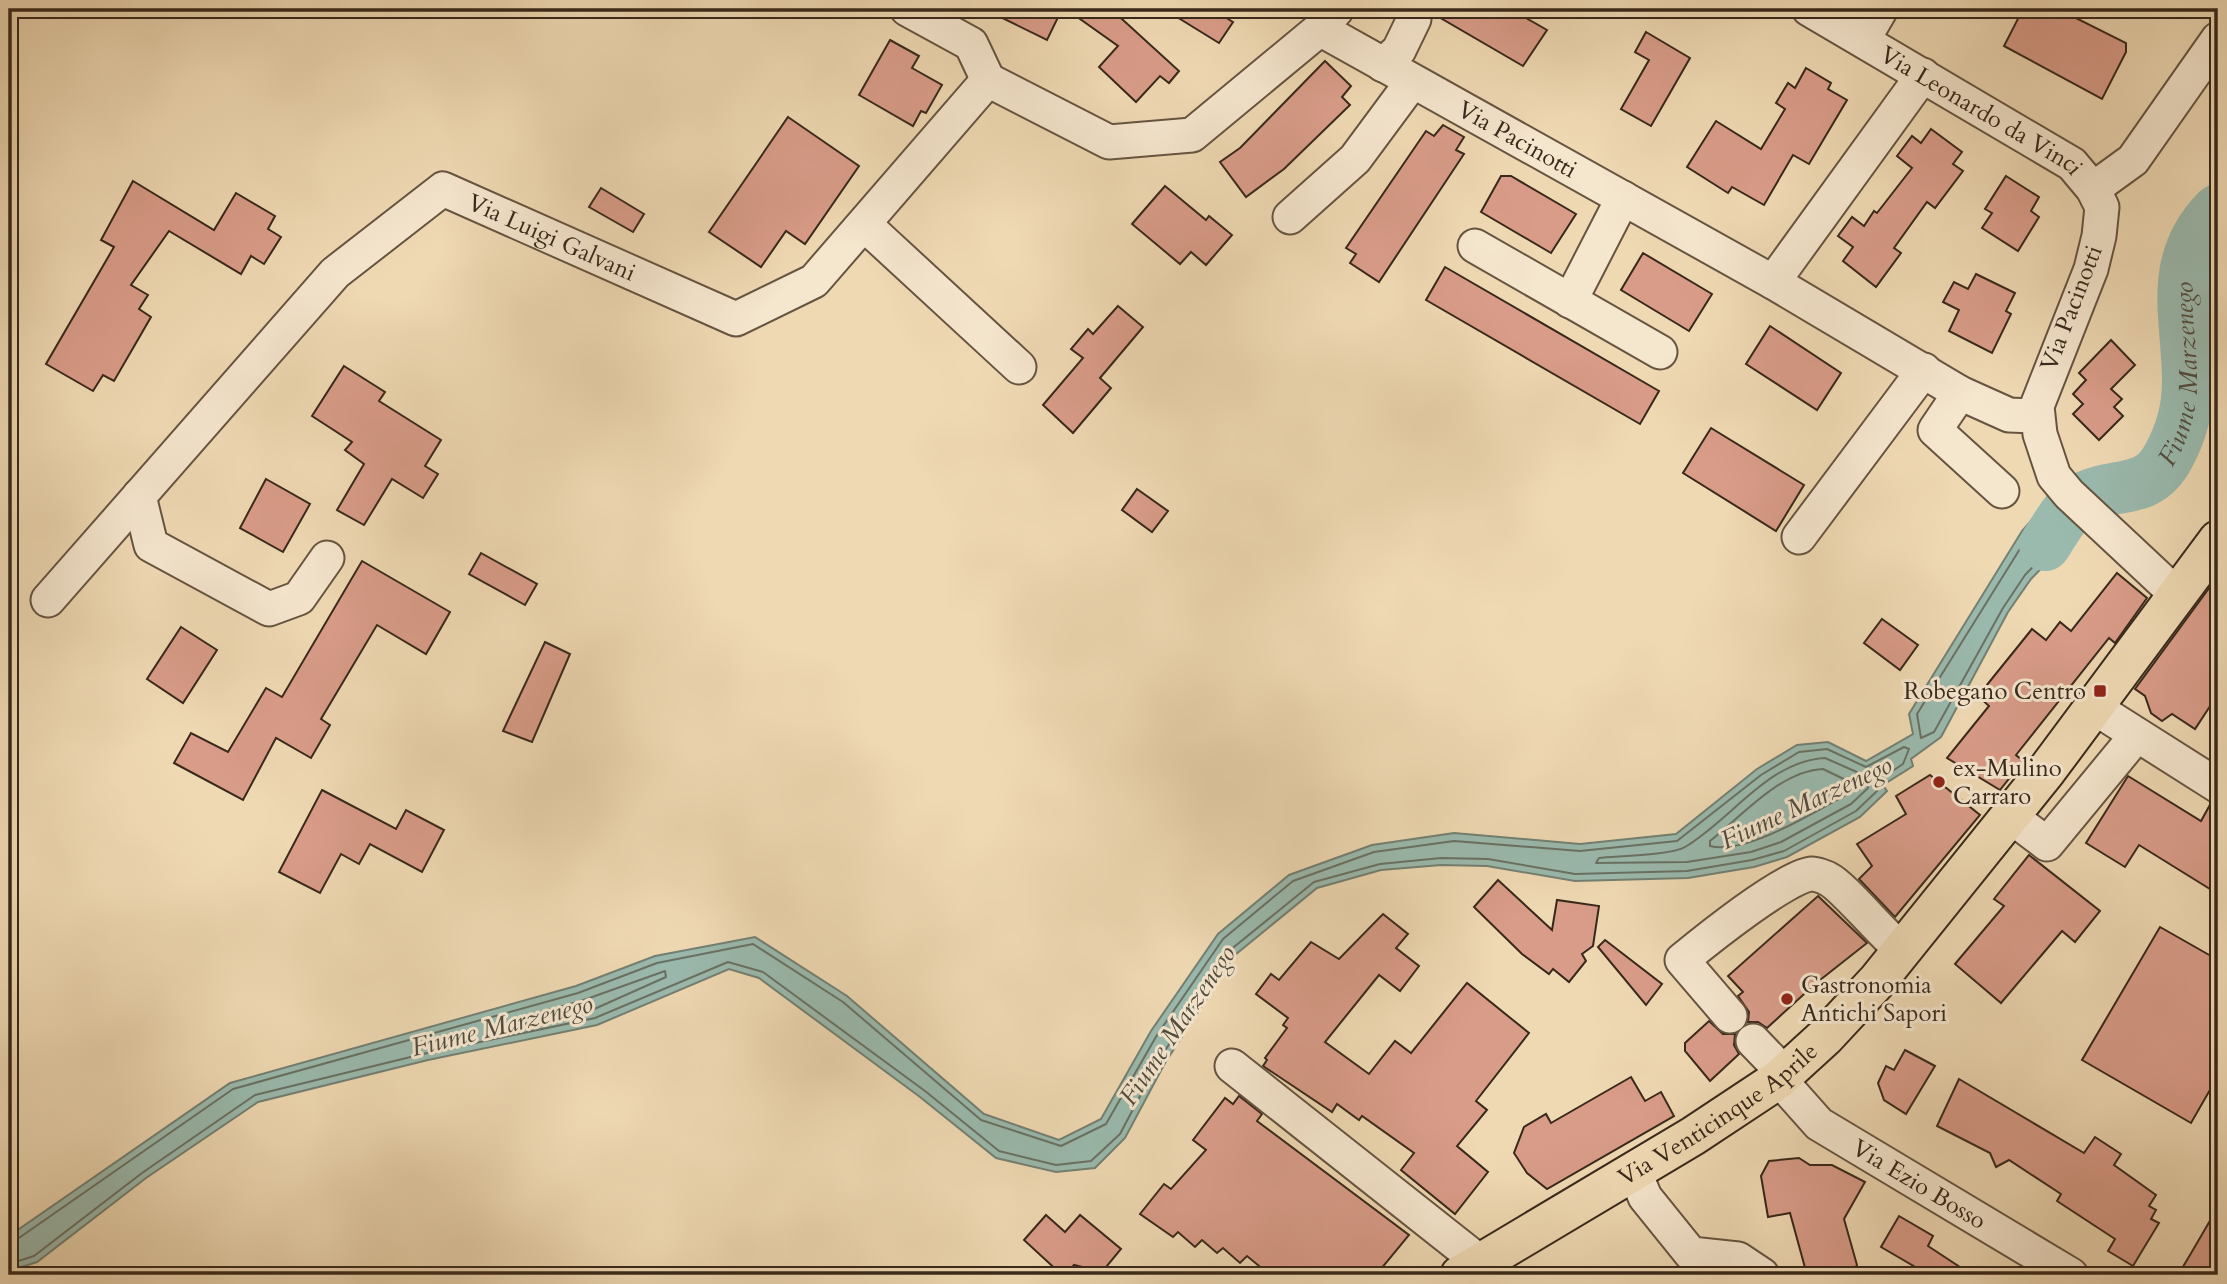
<svg xmlns="http://www.w3.org/2000/svg" width="2227" height="1284" font-family="Cardo,serif">
  <style>
    .water { fill: #9abaae; stroke: #738073; stroke-width: 2 }
    .lines { fill: none; stroke-linecap: round; stroke-linejoin: round }
    .shore { stroke: #697164; stroke-width: 2 }
    .river { stroke: #9abaae; stroke-width: 52 }
    .building { fill: #d99c89; stroke: #38281b; stroke-width: 2 }
    .minor-casing { stroke: #665441; stroke-width: 37 }
    .major-casing { stroke: #38281b; stroke-width: 42 }
    .minor { stroke: #f5e6ce; stroke-width: 33 }
    .major { stroke: #efd9b3; stroke-width: 38 }
    .poi-dot { fill: #8f2418; stroke: #f5e6ce; stroke-width: 2.5 }
    .labels { text-anchor: middle; stroke-width: 6; stroke-linejoin: round; paint-order: stroke }
    .street-label { font-size: 24px; fill: #38281b; stroke: #f5e6ce }
    .poi-label { font-size: 24px; fill: #38281b; stroke: #f5e6ce; text-anchor: start }
    .water-label { font-size: 26px; font-style: italic; fill: #504c40; stroke: #f5e6ce }
  </style>
  <rect width="100%" height="100%" fill="#efd9b3"/>
  <filter id="stains"><feTurbulence type="fractalNoise" baseFrequency=".00286" numOctaves="4"/><feColorMatrix values="0 0 0 0 .2 0 0 0 0 .09 0 0 0 0 .02 0 0 0 .5 -.17"/></filter>
  <radialGradient id="worn" r=".72"><stop offset=".6" stop-color="#630" stop-opacity="0"/><stop offset="1" stop-color="#630" stop-opacity=".3"/></radialGradient>
  <polygon class="water" points="2048,501 2058,504 2081,527 2031,579 2008,612 1941,737 1911,759 1913,766 1883,785 1887,791 1860,817 1787,857 1754,867 1688,878 1575,881 1487,866 1441,865 1381,870 1317,888 1235,955 1165,1063 1125,1138 1095,1168 1056,1172 996,1158 920,1097 759,978 729,969 597,1025 428,1060 258,1102 146,1178 37,1262 9,1271 9,1236 230,1083 576,986 655,956 755,937 847,996 984,1114 1059,1140 1101,1119 1151,1031 1218,934 1289,875 1372,845 1454,833 1580,844 1676,834 1757,769 1797,745 1828,742 1866,761 1913,734 1909,714 2022,531"/>
  <g class="lines">
    <g class="shore">
      <polygon points="2049,511 2063,516 2070,528 2025,575 2003,608 1934,732 1921,738 1917,714 2028,536"/>
      <polygon points="2055,522 2058,528 2039,548 2034,548 2035,541"/>
      <path d="M1825 758 1868 777V788L1851 804 1781 842 1751 852 1687 862 1596 863 1599 858C1617 856 1672 855 1685 847 1732 819 1768 761 1825 758Z"/>
      <path d="M1823 769 1852 783 1853 788 1844 796C1812 813 1746 855 1710 846V841C1742 816 1780 771 1823 769Z"/>
      <polygon points="665,971 666,977 592,1010 525,1024 521,1022 523,1017 581,1001"/>
      <polyline points="9,1242 16,1240 233,1089 578,993 657,963 753,944 843,1002 981,1120 1061,1146 1106,1124 1157,1035 1223,939 1293,881 1374,852 1454,841 1580,851 1677,841 1761,775 1799,752 1827,749 1866,767 1904,747 1909,749 1903,764 1879,780 1877,791 1856,811 1784,851 1752,860 1687,871 1575,874 1488,859 1441,858 1380,864 1314,882 1229,951 1159,1060 1120,1134 1091,1161 1056,1165 999,1151 925,1091 763,972 728,962 595,1018 427,1053 255,1095 142,1173 34,1256 9,1264"/>
    </g>
    <path class="river" id="s1" d="M2045 545C2056 528 2067 506 2085 497 2116 482 2148 495 2168 457 2181 434 2188 407 2188 381 2188 318 2166 262 2218 210"/>
  </g>
  <g class="building">
    <polygon points="984,9 1062,9 1047,40"/>
    <polygon points="1066,9 1111,9 1179,71 1169,83 1160,76 1136,102 1099,67 1118,46"/>
    <polygon points="1164,9 1234,9 1228,19 1233,22 1219,43"/>
    <polygon points="1430,9 1510,9 1547,30 1523,66 1432,13"/>
    <polygon points="2023,9 2058,9 2126,43 2126,52 2102,99 2004,46"/>
    <polygon points="1646,32 1690,58 1651,126 1621,109 1649,60 1635,52"/>
    <polygon points="890,40 919,56 912,68 942,85 926,113 921,111 913,126 859,95"/>
    <polygon points="1325,61 1351,86 1342,97 1350,105 1284,169 1246,197 1220,162 1240,148"/>
    <polygon points="1806,68 1831,83 1828,89 1847,100 1809,164 1793,155 1764,205 1732,187 1728,193 1687,167 1716,121 1761,149 1785,109 1776,103 1788,83 1795,88"/>
    <polygon points="788,117 859,166 805,244 786,231 761,267 709,232"/>
    <polygon points="1443,125 1464,137 1456,150 1464,154 1379,282 1350,263 1356,254 1346,248 1426,131 1434,136"/>
    <polygon points="1931,129 1962,152 1953,164 1963,171 1935,208 1927,202 1894,248 1901,253 1876,287 1843,261 1853,247 1838,236 1852,217 1864,226 1874,211 1877,213 1912,168 1897,156 1912,136 1921,143"/>
    <polygon points="1501,176 1511,176 1576,214 1551,253 1481,212"/>
    <polygon points="2006,176 2039,197 2031,211 2039,217 2018,251 1982,228 1992,213 1985,209"/>
    <polygon points="133,181 214,230 236,193 275,216 268,229 281,237 264,264 251,256 241,274 169,231 131,285 148,295 139,309 151,317 114,381 103,375 93,391 46,364 114,247 101,240"/>
    <polygon points="1165,186 1206,220 1209,216 1232,235 1206,265 1191,252 1180,264 1132,224"/>
    <polygon points="601,188 644,214 633,232 589,207"/>
    <polygon points="1643,253 1712,294 1689,331 1621,290"/>
    <polygon points="1445,267 1659,391 1640,424 1426,300"/>
    <polygon points="1976,274 2015,293 2006,311 2011,314 1992,353 1949,331 1959,310 1943,302 1954,282 1968,289"/>
    <polygon points="1118,306 1143,327 1100,378 1111,388 1073,433 1043,405 1083,358 1071,349 1088,329 1093,334"/>
    <polygon points="1770,326 1841,373 1817,410 1746,364"/>
    <polygon points="2111,340 2135,365 2111,389 2122,399 2114,407 2123,416 2099,440 2073,414 2083,404 2073,394 2086,380 2079,373"/>
    <polygon points="344,366 385,392 379,401 441,440 425,466 438,474 423,498 392,479 364,525 337,510 364,464 345,450 352,442 312,416"/>
    <polygon points="1711,428 1804,485 1776,531 1683,473"/>
    <polygon points="266,479 310,504 283,552 240,528"/>
    <polygon points="1137,489 1168,511 1152,532 1122,510"/>
    <polygon points="481,553 537,584 525,605 469,574"/>
    <polygon points="362,561 450,612 426,654 377,625 321,719 330,725 311,758 276,738 243,800 174,763 191,733 228,752 266,688 282,697"/>
    <polygon points="2117,573 2147,598 2115,643 2109,638 2016,755 2023,761 2000,790 1947,758 1989,706 1978,696 2032,629 2046,640 2060,622 2071,631"/>
    <polygon points="2218,576 2218,694 2195,729 2172,714 2162,721 2151,713 2145,696 2135,689"/>
    <polygon points="1882,619 1918,645 1900,670 1864,643"/>
    <polygon points="181,627 217,650 183,703 147,679"/>
    <polygon points="545,642 570,654 532,742 503,731"/>
    <polygon points="1930,775 1980,815 1895,917 1859,879 1872,866 1857,844 1906,814 1896,796"/>
    <polygon points="2128,776 2201,821 2211,803 2218,805 2218,894 2139,845 2125,867 2086,843"/>
    <polygon points="322,790 396,829 406,810 444,830 422,872 370,844 359,864 341,854 320,893 279,872"/>
    <polygon points="2029,855 2100,911 2075,942 2062,931 2001,1003 1955,964 2004,906 1994,899"/>
    <polygon points="1498,880 1552,930 1557,900 1599,906 1593,946 1582,954 1586,961 1569,982 1553,969 1549,974 1522,954 1474,907"/>
    <polygon points="1818,896 1867,943 1815,984 1767,1028 1758,1022 1748,1022 1749,1012 1738,996 1743,992 1728,976"/>
    <polygon points="1383,914 1408,934 1396,948 1419,966 1400,991 1379,975 1325,1042 1369,1074 1395,1041 1411,1053 1467,983 1529,1033 1476,1101 1487,1110 1457,1146 1488,1172 1455,1214 1401,1170 1414,1153 1362,1116 1359,1120 1337,1104 1332,1112 1263,1066 1267,1060 1265,1058 1287,1028 1283,1025 1288,1018 1256,994 1271,974 1279,980 1311,942 1339,959"/>
    <polygon points="2160,927 2218,960 2218,1076 2191,1123 2082,1060"/>
    <polygon points="1605,940 1662,984 1646,1005 1598,947"/>
    <polygon points="1709,1021 1723,1034 1735,1034 1734,1045 1739,1054 1710,1081 1685,1051 1685,1043"/>
    <polygon points="1905,1050 1935,1066 1906,1114 1884,1100 1878,1083 1886,1066 1894,1070"/>
    <polygon points="1631,1077 1645,1101 1661,1092 1674,1116 1547,1189 1527,1173 1514,1153 1524,1127 1546,1114 1551,1123"/>
    <polygon points="1959,1079 2084,1153 2095,1137 2121,1154 2114,1165 2156,1195 2149,1206 2156,1210 2151,1219 2159,1223 2133,1266 2108,1251 2115,1239 2057,1201 2061,1194 2009,1160 1996,1167 1990,1153 1937,1126"/>
    <polygon points="1239,1096 1262,1114 1257,1121 1409,1235 1376,1275 1270,1275 1247,1256 1240,1263 1223,1248 1217,1253 1202,1240 1195,1247 1178,1232 1173,1237 1140,1214 1164,1184 1171,1189 1206,1150 1193,1140 1225,1098 1233,1104"/>
    <polygon points="1799,1158 1810,1165 1832,1165 1865,1182 1844,1219 1857,1265 1851,1275 1807,1275 1790,1213 1768,1217 1761,1176 1769,1161"/>
    <polygon points="2218,1207 2218,1275 2178,1275 2190,1255"/>
    <polygon points="1046,1215 1065,1232 1080,1215 1121,1249 1102,1272 1074,1265 1066,1275 1062,1275 1024,1240"/>
    <polygon points="1899,1216 1933,1236 1928,1246 1972,1275 1929,1275 1881,1247"/>
  </g>
  <g class="lines">
    <g class="minor-casing">
      <g id="minor">
        <polyline points="907,9 971,44 988,80"/>
        <path id="s2" d="M1809 9 2072 164 2093 189 2102 207 2099 236 2091 269 2037 406 2040 434 2054 476 2069 494 2176 594"/>
        <path id="s3" d="M1320 29 1773 282 1960 393 2009 415 2037 416"/>
        <polyline points="1863,40 1881,9"/>
        <polyline points="1383,65 1399,50 1414,19"/>
        <polyline points="2093,189 2133,160 2218,39"/>
        <polyline points="1290,217 1355,159 1412,82"/>
        <polyline points="865,225 1019,367"/>
        <polyline points="1475,246 1660,352"/>
        <polyline points="1773,282 1923,75"/>
        <polyline points="1570,301 1623,198"/>
        <polyline points="1960,393 1935,430 2002,491"/>
        <polyline points="139,496 151,545 269,609 299,598 327,558"/>
        <polyline points="1799,537 1924,370"/>
        <path id="s4" d="M48 600 335 273 443 189 736 319 814 281 988 80 1109 142 1192 135 1320 29 1337 9"/>
        <polyline points="2095,708 2218,786"/>
        <polyline points="2010,816 2047,844 2136,736"/>
        <path d="M1730 1016 1682 960C1704 942 1787 875 1812 874 1816 874 1825 877 1828 879 1843 886 1883 935 1902 950"/>
        <polyline points="1753,1041 1785,1074"/>
        <polyline points="1232,1066 1481,1263"/>
        <path id="s5" d="M1779 1079 1819 1124 2071 1275"/>
        <polyline points="1635,1173 1645,1197 1691,1254 1738,1259 1762,1275"/>
      </g>
    </g>
    <g class="major-casing">
      <g id="major">
        <path id="s6" d="M1460 1275 1693 1136 1779 1079 1825 1037 1878 980 2047 770 2218 540"/>
      </g>
    </g>
    <use href="#minor" class="minor"/>
    <use href="#major" class="major"/>
  </g>
  <g class="poi-dot">
    <rect x="2093" y="684" width="14" height="14" rx="3.5"/>
    <circle cx="1939" cy="782" r="7"/>
    <circle cx="1787" cy="999" r="7"/>
  </g>
  <g class="labels">
    <g class="street-label">
      <text dy="8" stroke="none"><textPath href="#s2" startOffset="200">Via Leonardo da Vinci</textPath></text>
      <text dy="8" stroke="none"><textPath href="#s3" startOffset="226">Via Pacinotti</textPath></text>
      <text dy="8" stroke="none"><textPath href="#s4" startOffset="691">Via Luigi Galvani</textPath></text>
      <text transform="translate(2071 308) rotate(-69)" y="8">Via Pacinotti</text>
      <text dy="8" stroke="none"><textPath href="#s6" startOffset="304">Via Venticinque Aprile</textPath></text>
      <text dy="8" stroke="none"><textPath href="#s5" startOffset="177">Via Ezio Bosso</textPath></text>
    </g>
    <g class="poi-label">
      <text x="2086" y="699" text-anchor="end">Robegano Centro</text>
      <text x="1953" y="776">ex-Mulino<tspan x="1953" dy="28">Carraro</tspan></text>
      <text x="1801" y="993">Gastronomia<tspan x="1801" dy="28">Antichi Sapori</tspan></text>
    </g>
    <g class="water-label">
      <text dy="9" stroke="none"><textPath href="#s1" startOffset="245">Fiume Marzenego</textPath></text>
      <text transform="translate(1806 802) rotate(-25)" y="9">Fiume Marzenego</text>
      <text transform="translate(502 1025) rotate(-14)" y="9">Fiume Marzenego</text>
      <text transform="translate(1177 1025) rotate(-56)" y="9">Fiume Marzenego</text>
    </g>
  </g>
  <rect width="2227" height="1284" fill="none" stroke="#efd9b3" stroke-width="35"/>
  <rect x="10" y="10" width="2206" height="1263" fill="none" stroke="#38281b" stroke-width="3.5"/>
  <rect x="18" y="18" width="2192" height="1249" fill="none" stroke="#38281b" stroke-width="2"/>
  <rect width="100%" height="100%" filter="url(#stains)"/>
  <rect width="100%" height="100%" fill="url(#worn)"/>
</svg>
